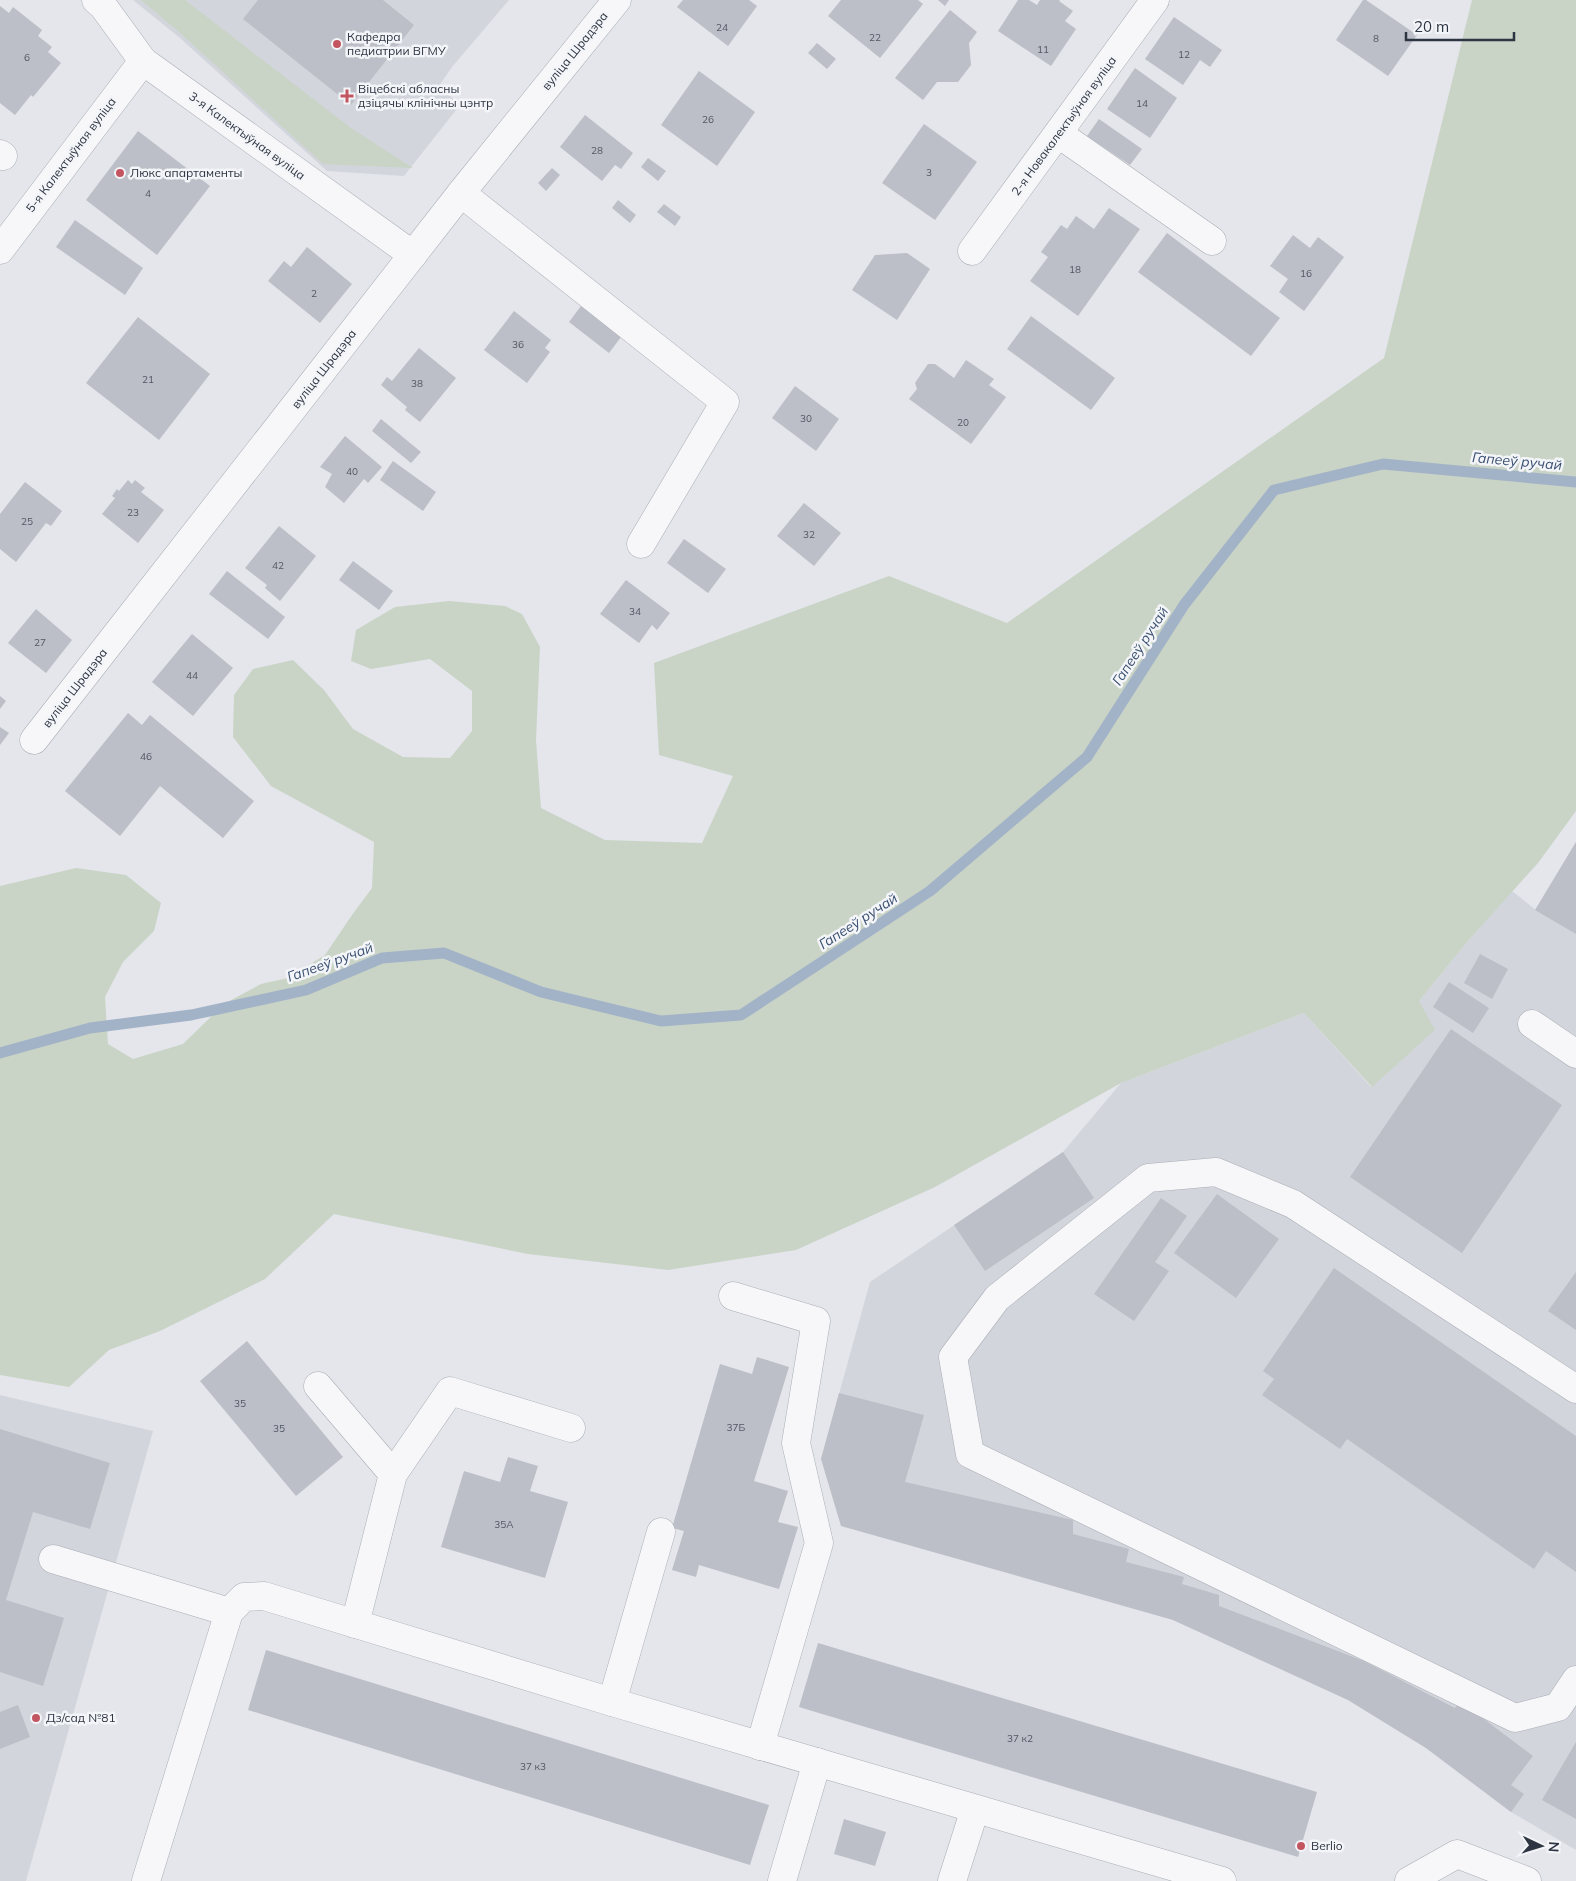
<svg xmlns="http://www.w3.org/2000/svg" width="1576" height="1881" font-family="Mulish,sans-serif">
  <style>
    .built { fill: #d2d5dc }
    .green { fill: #c9d4c6 }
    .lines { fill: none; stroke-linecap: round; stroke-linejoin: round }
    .stream { stroke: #a3b3c7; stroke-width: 11 }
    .building { fill: #bcbfc7 }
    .minor-casing { stroke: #a9adb5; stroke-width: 29 }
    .minor { stroke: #f7f7f9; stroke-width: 28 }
    .poi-dot { fill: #c35561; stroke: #f4f5f8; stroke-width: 2 }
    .labels { text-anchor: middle; stroke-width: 5; stroke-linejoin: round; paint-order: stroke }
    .number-label { font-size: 10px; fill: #515763 }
    .poi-label { font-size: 12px; fill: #2d3442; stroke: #f4f5f8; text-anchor: start }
    .street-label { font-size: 12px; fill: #2d3442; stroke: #f4f5f8 }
    .water-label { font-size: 14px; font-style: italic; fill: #3a5172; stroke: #f4f5f8 }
  </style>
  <rect width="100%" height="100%" fill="#e4e6eb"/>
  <g class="built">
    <polygon points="133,0 509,0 452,67 439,86 460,105 404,176 327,171 180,38"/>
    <polygon points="1576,842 1576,1850 1511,1812 1426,1748 1348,1700 821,1459 870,1282 1063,1152 1121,1083 1304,1013 1371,1087 1419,1001 1468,941 1512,891 1536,910"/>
    <polygon points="0,1395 153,1431 26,1881 0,1881"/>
  </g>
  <g class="green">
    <polygon points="141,0 185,0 351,128 413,168 323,164 178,31"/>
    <polygon points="1472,0 1576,0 1576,811 1538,863 1468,941 1419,1001 1435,1030 1372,1087 1304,1013 1121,1083 935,1187 796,1250 668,1270 528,1254 334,1214 265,1279 160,1331 109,1350 69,1387 0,1375 0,886 76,868 126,875 161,903 154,931 123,962 105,997 108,1044 133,1059 183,1044 224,1004 261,984 288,978 325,955 352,915 372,888 374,842 271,786 233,737 234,695 253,669 293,660 324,690 353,729 403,757 450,758 472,731 472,691 430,659 371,669 351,661 356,630 395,607 449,601 505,606 522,614 540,647 536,740 541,808 605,840 702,843 733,776 659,755 654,663 889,576 1007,623 1384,358"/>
  </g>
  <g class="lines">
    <polyline class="stream" points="0,1053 90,1028 191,1015 306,990 382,958 444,953 541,992 661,1021 741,1015 930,891 1087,757 1184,605 1274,490 1383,464 1576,482"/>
  </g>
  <g class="building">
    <polygon points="258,0 383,0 414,25 351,105 243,19"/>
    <polygon points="683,0 749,0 757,6 728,46 677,7"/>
    <polygon points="841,0 918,0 923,4 880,58 828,16"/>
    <polygon points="938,0 949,0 945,6"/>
    <polygon points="1018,0 1029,0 1037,5 1040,0 1060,0 1059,1 1073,11 1065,21 1076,29 1051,66 998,31"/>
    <polygon points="1363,0 1366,0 1417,35 1388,76 1336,40"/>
    <polygon points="0,6 9,13 13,7 42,30 38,36 52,47 48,52 61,63 33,97 31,95 15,115 0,103"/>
    <polygon points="950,10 977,32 969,43 971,65 958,82 937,82 923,100 895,78"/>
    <polygon points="1174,17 1222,50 1210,67 1200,60 1183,85 1145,59"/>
    <polygon points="817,43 836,59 827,69 808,53"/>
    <polygon points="1135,68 1177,98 1150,138 1107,109"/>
    <polygon points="699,71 755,112 717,166 661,125"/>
    <polygon points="585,115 633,153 621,169 615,165 602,181 560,147"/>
    <polygon points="1099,119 1142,149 1130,165 1087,136"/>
    <polygon points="924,124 977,162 935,220 882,183"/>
    <polygon points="138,131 210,186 157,255 86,200"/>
    <polygon points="648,158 666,171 658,181 641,167"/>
    <polygon points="552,168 560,175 546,191 538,183"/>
    <polygon points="618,200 636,215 630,223 612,208"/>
    <polygon points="664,204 681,217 675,226 657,212"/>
    <polygon points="1109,208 1140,229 1078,316 1030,281 1048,257 1041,252 1061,225 1067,229 1076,216 1094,229"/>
    <polygon points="75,220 143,268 125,295 56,247"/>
    <polygon points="1167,233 1280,318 1251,356 1138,272"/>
    <polygon points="1293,235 1310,248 1318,237 1344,257 1304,311 1279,292 1288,279 1270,266"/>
    <polygon points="307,247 352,284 320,323 268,281 284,261 291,267"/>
    <polygon points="907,253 930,269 897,320 852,290 875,255"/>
    <polygon points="584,302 624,333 609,353 569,322"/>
    <polygon points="514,311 551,340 545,348 550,352 527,383 484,350"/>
    <polygon points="1031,316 1115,378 1091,410 1007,349"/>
    <polygon points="138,317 210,374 159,440 86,383"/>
    <polygon points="419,348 456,378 420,422 405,410 407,407 381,385 387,377 392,381"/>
    <polygon points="966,360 994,379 989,385 1006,397 971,444 909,399 917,389 915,383 928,364 935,364 954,378"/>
    <polygon points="795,386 839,419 816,451 772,418"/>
    <polygon points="381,419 421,452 411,463 372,431"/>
    <polygon points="345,436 382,467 368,483 364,479 344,503 325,487 332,474 320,467"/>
    <polygon points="393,461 436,492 423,511 380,480"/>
    <polygon points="128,480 132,484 135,480 145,488 141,492 164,510 138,543 102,514 115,498 112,496 117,489 119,491"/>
    <polygon points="25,482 62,511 51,526 46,523 16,562 0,549 0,514"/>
    <polygon points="804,503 841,533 814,566 777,536"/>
    <polygon points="279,526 316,556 280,601 265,588 267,585 245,568"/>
    <polygon points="684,539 726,569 708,593 667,563"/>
    <polygon points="353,561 393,591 379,610 339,580"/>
    <polygon points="227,571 285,617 268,639 209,594"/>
    <polygon points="626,580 670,613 657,630 652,625 639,643 600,614"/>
    <polygon points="36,609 72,640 46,673 8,643"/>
    <polygon points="192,634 233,668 193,716 152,682"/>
    <polygon points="0,696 6,701 0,709"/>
    <polygon points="128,713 142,725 150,715 254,801 223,838 160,786 120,836 65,791"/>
    <polygon points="0,727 9,733 0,745"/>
    <polygon points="1576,842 1576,934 1535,910"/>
    <polygon points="1480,954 1508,969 1492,999 1464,983"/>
    <polygon points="1449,982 1489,1008 1473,1033 1433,1007"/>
    <polygon points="1451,1029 1562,1105 1462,1253 1350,1177"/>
    <polygon points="1063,1152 1094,1198 985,1271 954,1225"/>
    <polygon points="1217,1194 1279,1239 1236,1298 1174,1253"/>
    <polygon points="1161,1198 1187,1216 1155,1262 1169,1271 1134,1321 1094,1294"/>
    <polygon points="1334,1268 1576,1436 1576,1572 1546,1551 1534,1569 1347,1439 1340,1449 1262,1395 1274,1379 1263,1371"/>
    <polygon points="1576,1272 1576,1330 1548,1311"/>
    <polygon points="247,1341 343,1457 296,1496 200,1381"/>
    <polygon points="757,1357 789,1367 754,1481 788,1491 778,1522 798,1527 779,1589 699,1565 696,1577 672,1570 684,1531 672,1528 720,1364 752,1374"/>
    <polygon points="839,1393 924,1415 905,1482 1073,1520 1073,1534 1129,1549 1126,1562 1184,1577 1182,1584 1219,1595 1219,1606 1364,1661 1455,1708 1460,1701 1533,1756 1511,1785 1524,1794 1511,1812 1426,1748 1348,1700 1173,1620 841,1526 821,1459"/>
    <polygon points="0,1429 110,1463 90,1529 33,1512 6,1600 64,1618 43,1686 0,1672"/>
    <polygon points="508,1457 538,1466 530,1491 568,1502 545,1578 441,1547 464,1471 500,1482"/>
    <polygon points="818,1643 1317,1792 1298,1857 799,1707"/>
    <polygon points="266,1650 769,1805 750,1865 248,1710"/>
    <polygon points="18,1705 30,1737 0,1749 0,1712"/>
    <polygon points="1576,1742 1576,1819 1542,1800"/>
    <polygon points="844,1819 886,1832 875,1866 834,1854"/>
  </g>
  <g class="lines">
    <g class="minor-casing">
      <g id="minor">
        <polyline points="96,0 103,6 143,61 413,255"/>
        <polyline points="1059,134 1212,241"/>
        <polyline points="0,154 3,156"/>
        <polyline points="461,193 725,402 641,544"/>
        <polyline points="0,250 143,61"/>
        <polyline points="972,251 1155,0"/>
        <polyline points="34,740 461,193 617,0"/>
        <polyline points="1532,1024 1576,1054"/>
        <polyline points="733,1296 816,1321 796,1443 819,1543 760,1746"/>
        <polyline points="318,1386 393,1474 355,1624"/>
        <polyline points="1576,1389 1293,1204 1216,1172 1148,1178 997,1298 953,1357 970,1454 1515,1718 1558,1707 1576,1680"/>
        <polyline points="393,1474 450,1391 571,1428"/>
        <polyline points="53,1559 229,1612"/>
        <polyline points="612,1702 661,1532"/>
        <polyline points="146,1881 229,1612 244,1597 264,1596 612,1702 1222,1881"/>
        <polyline points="782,1881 817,1762"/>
        <polyline points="952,1881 975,1809"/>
        <polyline points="1409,1881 1457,1854 1527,1881"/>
      </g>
    </g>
    <use href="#minor" class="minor"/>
  </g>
  <g class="poi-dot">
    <circle cx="337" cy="44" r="5"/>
    <path d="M344.5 88.5h5v5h5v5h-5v5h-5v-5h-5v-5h5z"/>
    <circle cx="120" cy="173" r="5"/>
    <circle cx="36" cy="1718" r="5"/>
    <circle cx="1301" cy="1846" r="5"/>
  </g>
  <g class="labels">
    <g class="number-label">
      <text x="722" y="31">24</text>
      <text x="875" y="41">22</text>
      <text x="1376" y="42">8</text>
      <text x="1043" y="53">11</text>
      <text x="1184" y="58">12</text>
      <text x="27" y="61">6</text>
      <text x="1142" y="107">14</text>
      <text x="708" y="123">26</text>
      <text x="597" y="154">28</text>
      <text x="929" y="176">3</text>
      <text x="148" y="197">4</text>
      <text x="1075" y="273">18</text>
      <text x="1306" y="277">16</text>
      <text x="314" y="297">2</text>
      <text x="518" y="348">36</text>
      <text x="148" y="383">21</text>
      <text x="417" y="387">38</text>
      <text x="806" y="422">30</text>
      <text x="963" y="426">20</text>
      <text x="352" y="475">40</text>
      <text x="133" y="516">23</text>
      <text x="27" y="525">25</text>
      <text x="809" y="538">32</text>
      <text x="278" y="569">42</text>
      <text x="635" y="615">34</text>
      <text x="40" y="646">27</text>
      <text x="192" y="679">44</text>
      <text x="146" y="760">46</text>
      <text x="240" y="1407">35</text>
      <text x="736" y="1431">37Б</text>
      <text x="279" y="1432">35</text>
      <text x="504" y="1528">35А</text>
      <text x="1020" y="1742">37 к2</text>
      <text x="533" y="1770">37 к3</text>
    </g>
    <g class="poi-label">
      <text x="347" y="41">Кафедра<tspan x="347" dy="14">педиатрии ВГМУ</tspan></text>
      <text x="358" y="93">Віцебскі абласны<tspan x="358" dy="14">дзіцячы клінічны цэнтр</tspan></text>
      <text x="130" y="177">Люкс апартаменты</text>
      <text x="46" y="1722">Дз/сад №81</text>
      <text x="1311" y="1850">Berlio</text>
    </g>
    <g class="street-label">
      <text transform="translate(575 51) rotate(-51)" y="4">вуліца Шрадэра</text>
      <text transform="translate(1064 126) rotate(-54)" y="4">2-я Новакалектыўная вуліца</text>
      <text transform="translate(247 136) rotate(36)" y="4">3-я Калектыўная вуліца</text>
      <text transform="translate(71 155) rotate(-53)" y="4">5-я Калектыўная вуліца</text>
      <text transform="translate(324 369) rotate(-52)" y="4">вуліца Шрадэра</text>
      <text transform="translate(75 688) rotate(-52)" y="4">вуліца Шрадэра</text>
    </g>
    <g class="water-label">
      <text transform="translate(1517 461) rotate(5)" y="5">Гапееў ручай</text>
      <text transform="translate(1140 646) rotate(-57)" y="5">Гапееў ручай</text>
      <text transform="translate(858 921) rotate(-33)" y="5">Гапееў ручай</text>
      <text transform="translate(330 962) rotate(-20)" y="5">Гапееў ручай</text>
    </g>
  </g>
  <g transform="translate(1541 1846) rotate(94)" stroke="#f4f5f8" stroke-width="4" paint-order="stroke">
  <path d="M0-4L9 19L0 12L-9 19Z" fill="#2d3442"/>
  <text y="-8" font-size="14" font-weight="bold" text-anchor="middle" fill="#2d3442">N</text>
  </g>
  <path d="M1406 32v8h108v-8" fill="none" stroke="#2d3442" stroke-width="2.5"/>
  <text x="1414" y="32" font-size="15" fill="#2d3442" stroke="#f4f5f8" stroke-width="4" paint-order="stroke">20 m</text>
</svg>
